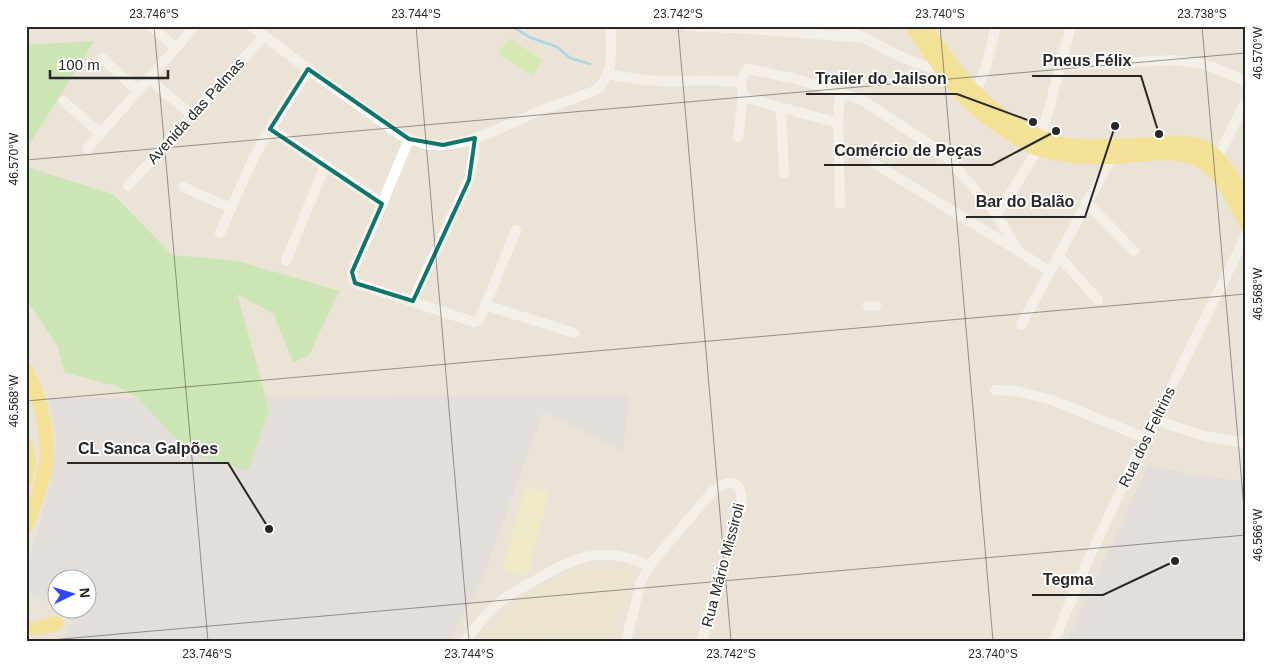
<svg xmlns="http://www.w3.org/2000/svg" width="1272" height="667" font-family="Helvetica,sans-serif">
  <style>
    .industrial { fill: #dcd8e2; fill-rule: evenodd }
    .education { fill: #efe4c3 }
    .green { fill: #a5e78d }
    .sand { fill: #f4efb5 }
    .pitch { fill: #bcf087 }
    .lines { fill: none; stroke-linecap: round; stroke-linejoin: round }
    .stream { stroke: #5ec5f8; stroke-width: 2.5 }
    .minor { stroke: #fff; stroke-width: 10 }
    .major { stroke: #fcde4b; stroke-width: 14 }
    .marked { fill: none; stroke: #0f766e; stroke-width: 4; stroke-linejoin: round }
    .ticks { fill: none; stroke: #272727; stroke-width: 1; stroke-opacity: 0.45 }
    .labels { text-anchor: middle; stroke-width: 4; stroke-linejoin: round; paint-order: stroke }
    .street-label { font-size: 15px; fill: #272727; stroke: #fff }
    .leader { fill: none; stroke: #272727; stroke-width: 2 }
    .callout-dot { fill: #272727; stroke: #fff; stroke-width: 2 }
    .callout-label { font-size: 16px; text-anchor: middle; font-weight: bold; fill: #272727; stroke: #fff; stroke-width: 4; stroke-linejoin: round; paint-order: stroke }
    .neatline { fill: none; stroke: #272727; stroke-width: 2 }
    .ticks-label { font-size: 12px; text-anchor: middle; fill: #272727 }
  </style>
  <rect width="100%" height="100%" fill="#ebe3d6"/>
  <g class="industrial">
    <path d="M630 395 623 451 543 412 483 578 449 641H61L72 621 43 599H36L30 595 26 581V571L50 486 56 441 48 398ZM58 580H88V610H58Z"/>
    <polygon points="1148,465 1193,474 1246,482 1246,641 1067,641"/>
  </g>
  <polygon class="education" points="608,568 633,572 608,641 567,641 517,622 558,641 476,641 483,631 497,629 502,616 528,594 553,579 578,569"/>
  <g class="green">
    <polygon points="94,41 26,150 26,45"/>
    <polygon points="26,167 113,194 172,255 238,261 339,291 309,355 293,363 274,314 237,294 259,372 269,411 248,471 189,453 139,399 119,387 64,372 58,347 30,305 26,298"/>
  </g>
  <polygon class="sand" points="526,486 549,492 527,577 502,570"/>
  <polygon class="pitch" points="509,38 542,60 532,76 498,54"/>
  <g class="lines">
    <polyline class="stream" points="512,26 529,37 557,47 570,58 590,64"/>
    <g class="minor">
      <polyline points="151,26 176,48"/>
      <path d="M251 26 308 69 402 136 428 145H443L462 142 485 135 544 109 592 92C614 81 612 48 610 26"/>
      <polyline points="688,26 753,29 864,38"/>
      <path d="M842 26C863 36 925 75 944 67"/>
      <polyline points="102,58 138,91"/>
      <polyline points="1061,66 1174,60 1204,64 1232,75 1246,82"/>
      <path d="M608 74C627 78 647 81 666 81 691 81 716 79 741 82"/>
      <polyline points="149,79 192,115"/>
      <polyline points="840,92 838,123 840,204"/>
      <path d="M972 96C983 84 992 43 996 26"/>
      <polyline points="743,97 838,123"/>
      <polyline points="63,101 100,133"/>
      <polyline points="781,109 784,173"/>
      <polyline points="270,129 382,204"/>
      <polyline points="738,137 743,97 741,82 745,72 748,69 795,79 840,92 862,100 932,146 948,158 997,215 1018,251 1049,271"/>
      <polyline points="409,139 382,204 352,272 353,280 355,283 474,322 477,321 480,318 516,230"/>
      <polyline points="87,149 195,26"/>
      <polyline points="1215,163 1246,101"/>
      <polyline points="875,164 1017,250"/>
      <polyline points="128,186 264,36"/>
      <polyline points="183,187 231,208"/>
      <polyline points="1086,202 1134,251"/>
      <polyline points="997,215 1038,149 1071,26"/>
      <polyline points="220,233 253,159 270,129 308,69"/>
      <polyline points="1058,255 1098,300"/>
      <polyline points="286,261 325,166"/>
      <polyline points="413,301 469,180 474,154 475,138"/>
      <polyline points="485,305 574,333"/>
      <polyline points="868,306 876,306"/>
      <polyline points="1021,325 1112,157 1113,152"/>
      <polyline points="995,390 1016,391 1052,400 1145,438"/>
      <polyline points="1155,420 1204,436 1246,443"/>
      <path d="M465 641C476 627 487 612 501 601 511 594 523 587 534 581 573 557 605 544 649 566"/>
      <path d="M626 641 641 582 649 566 710 494C726 478 742 477 742 504L709 612 702 641"/>
      <polyline points="1054,641 1086,565 1145,438 1155,420 1234,260 1246,235"/>
    </g>
    <g class="major">
      <path d="M912 26C925 47 939 66 954 85 959 91 964 97 969 102 978 111 989 118 999 126 1011 134 1024 144 1038 149 1062 157 1088 157 1114 157 1144 155 1189 145 1212 169 1225 181 1238 208 1246 224"/>
      <path d="M924 26C960 78 994 125 1058 143 1073 148 1088 146 1103 146 1119 146 1136 145 1152 144 1171 143 1191 140 1208 150 1223 159 1237 185 1246 201"/>
      <path d="M26 370C42 401 52 441 44 475 39 493 32 510 26 527"/>
      <polyline points="26,446 29,463 26,480"/>
      <polyline points="26,629 39,628 57,623"/>
    </g>
  </g>
  <path d="M0 0H1272V667H0ZM308 69 409 139 443 145 475 138 469 180 413 301 355 283 352 272 382 204 270 129Z" fill="#ebe3d6" fill-opacity=".55" fill-rule="evenodd"/>
  <path class="marked" d="M308 69 409 139 443 145 475 138 469 180 413 301 355 283 352 272 382 204 270 129Z"/>
  <path class="ticks" d="M154 26 208 641M416 26 469 641M678 26 731 641M940 26 993 641M1202 26 1246 531M26 160 1246 53M26 401 1246 294M39 641 1246 535"/>
  <g class="labels">
    <g class="street-label">
      <text transform="translate(196 111) rotate(-48)" y="5">Avenida das Palmas</text>
      <text transform="translate(1147 437) rotate(-64)" y="5">Rua dos Feltrins</text>
      <text transform="translate(723 565) rotate(-75)" y="5">Rua Mário Missiroli</text>
    </g>
  </g>
  <path class="leader" d="M1159 134L1141 76H1032M1033 122L957 94H806M1056 131L992 165H824M1115 126L1085 217H966M269 529L228 463H67M1175 561L1103 595H1032"/>
  <g class="callout-dot">
    <circle cx="1159" cy="134" r="5"/>
    <circle cx="1033" cy="122" r="5"/>
    <circle cx="1056" cy="131" r="5"/>
    <circle cx="1115" cy="126" r="5"/>
    <circle cx="269" cy="529" r="5"/>
    <circle cx="1175" cy="561" r="5"/>
  </g>
  <g class="callout-label">
    <text x="1087" y="66">Pneus Félix</text>
    <text x="881" y="84">Trailer do Jailson</text>
    <text x="908" y="156">Comércio de Peças</text>
    <text x="1025" y="207">Bar do Balão</text>
    <text x="148" y="454">CL Sanca Galpões</text>
    <text x="1068" y="585">Tegma</text>
  </g>
  <rect width="1272" height="667" fill="none" stroke="#ffffff" stroke-width="55"/>
  <g transform="translate(72 594) rotate(85)"><circle r="24" fill="#ffffff" stroke="#a9a9a9"/>
  <path d="M0-4L9 19L0 12L-9 19Z" fill="#2f48ff"/>
  <text y="-8" font-size="14" font-weight="bold" text-anchor="middle" fill="#272727">N</text>
  </g>
  <path d="M50 70v8h118v-8" fill="none" stroke="#272727" stroke-width="2.5"/>
  <text x="58" y="70" font-size="15" fill="#272727" stroke="#ffffff" stroke-width="4" paint-order="stroke">100 m</text>
  <rect x="28" y="28" width="1216" height="612" class="neatline"/>
  <g class="ticks-label">
    <text x="154" y="18">23.746°S</text>
    <text x="416" y="18">23.744°S</text>
    <text x="678" y="18">23.742°S</text>
    <text x="940" y="18">23.740°S</text>
    <text x="1202" y="18">23.738°S</text>
    <text transform="translate(1258 53) rotate(-90)" y="4">46.570°W</text>
    <text transform="translate(14 159) rotate(-90)" y="4">46.570°W</text>
    <text transform="translate(1258 294) rotate(-90)" y="4">46.568°W</text>
    <text transform="translate(14 401) rotate(-90)" y="4">46.568°W</text>
    <text transform="translate(1258 535) rotate(-90)" y="4">46.566°W</text>
    <text x="207" y="658">23.746°S</text>
    <text x="469" y="658">23.744°S</text>
    <text x="731" y="658">23.742°S</text>
    <text x="993" y="658">23.740°S</text>
  </g>
</svg>
